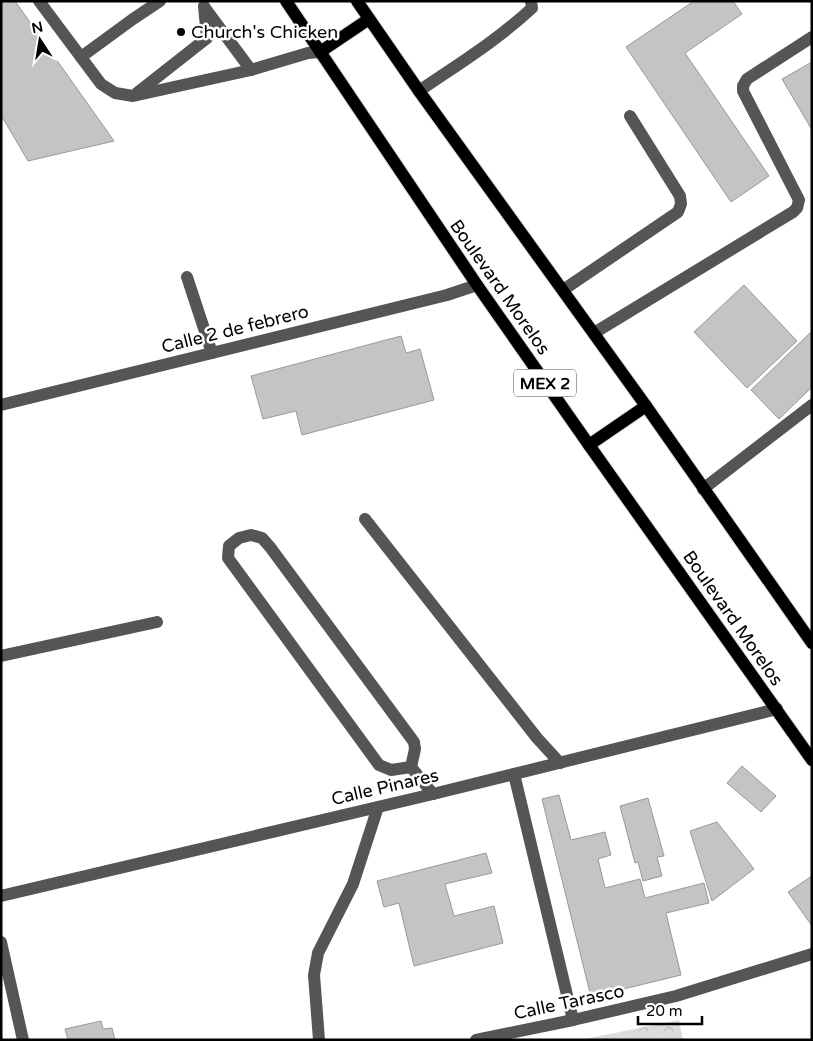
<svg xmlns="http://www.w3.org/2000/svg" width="813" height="1041" font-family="'Varela Round',sans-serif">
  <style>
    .forest { fill: url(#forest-crowns) }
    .building { fill: #c4c4c4; stroke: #999 }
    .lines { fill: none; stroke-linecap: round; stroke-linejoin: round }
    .major-casing { stroke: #dbdbdb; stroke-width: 14 }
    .minor { stroke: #555; stroke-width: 12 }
    .major { stroke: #000; stroke-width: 12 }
    .poi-dot { fill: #000; stroke: #fff; stroke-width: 2 }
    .labels { text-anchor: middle; stroke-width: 5; stroke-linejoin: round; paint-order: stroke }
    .shield { fill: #fff; stroke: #4c4c4c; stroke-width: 1 }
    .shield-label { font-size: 16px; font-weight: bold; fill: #000 }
    .poi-label { font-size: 18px; fill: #000; stroke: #fff; text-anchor: start }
    .street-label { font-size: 18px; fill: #000; stroke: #fff }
  </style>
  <defs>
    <pattern id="forest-crowns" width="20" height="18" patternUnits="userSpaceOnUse" patternTransform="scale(1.25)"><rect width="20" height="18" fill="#dcdcdc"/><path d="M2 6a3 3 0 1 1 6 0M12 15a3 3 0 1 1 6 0" fill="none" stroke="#bbb"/></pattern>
  </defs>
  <rect width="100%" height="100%" fill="#fff"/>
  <polygon class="forest" points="679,1020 683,1040 580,1040"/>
  <g class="building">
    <polygon points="1,1 15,1 114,141 28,161 1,115"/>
    <polygon points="694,1 733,1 742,14 685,53 769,176 731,202 626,47"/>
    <polygon points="812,62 812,130 782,79"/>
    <polygon points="744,285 797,341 747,388 694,332"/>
    <polygon points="812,331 812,387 779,419 751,390"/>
    <polygon points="401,336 406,353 420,349 434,400 302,435 296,411 263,419 251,376"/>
    <polygon points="742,766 776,796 761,812 727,783"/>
    <polygon points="559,795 571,840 605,832 611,855 598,859 605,888 640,879 645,898 704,883 709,903 666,913 681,975 591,997 542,799"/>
    <polygon points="648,798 664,856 657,857 662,876 643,881 638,862 635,863 620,806"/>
    <polygon points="717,822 754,869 712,901 690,831"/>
    <polygon points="486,853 492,873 445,884 454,916 494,906 503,943 414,966 399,903 384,907 377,881"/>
    <polygon points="812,876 812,926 788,892"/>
    <polygon points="101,1021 103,1029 112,1028 115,1040 68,1040 65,1029"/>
  </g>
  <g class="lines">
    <g class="major-casing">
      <g id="major">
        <polyline points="286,1 477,285 589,445 812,760"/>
        <polyline points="357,1 419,91 646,406 812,643"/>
        <polyline points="320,52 369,19"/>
        <polyline points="589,445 646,406"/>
      </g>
    </g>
    <g class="minor">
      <polyline points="39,1 101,84 115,93 133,96 251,70 308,53 320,52"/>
      <polyline points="205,8 251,70"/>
      <polyline points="81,57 133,19 160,1"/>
      <path d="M419 91C457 65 498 40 532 8L531 1"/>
      <polyline points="137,93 207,38 204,6"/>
      <polyline points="187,277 212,353"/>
      <polyline points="563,290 678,212 681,204 680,196 630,116"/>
      <polyline points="594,333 793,212 797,208 799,200 743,91 743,86 747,79 812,37"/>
      <polyline points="1,405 447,295 477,285"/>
      <polyline points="703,489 812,405"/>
      <polyline points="365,519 537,738 560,763"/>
      <polygon points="251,535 262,538 270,547 414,742 415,749 411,767 391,770 379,765 228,558 229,546 239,538"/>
      <polyline points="1,656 157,622"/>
      <polyline points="411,767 433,794"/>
      <polyline points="514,774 573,1020"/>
      <polyline points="1,896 433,794 777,709"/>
      <polyline points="1,942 23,1040"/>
      <polyline points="319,1040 314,975 318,953 353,884 378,807"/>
      <polyline points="476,1040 573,1020 676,996 812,954"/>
    </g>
    <use href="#major" class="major"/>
  </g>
  <circle class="poi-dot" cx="181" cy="32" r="5"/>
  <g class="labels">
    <rect class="shield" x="514" y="369.5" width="62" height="27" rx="4"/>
    <g class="shield-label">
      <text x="545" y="389">MEX 2</text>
    </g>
    <g class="poi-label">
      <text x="191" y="38">Church's Chicken</text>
    </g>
    <g class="street-label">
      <text transform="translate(500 287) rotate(55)" y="6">Boulevard Morelos</text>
      <text transform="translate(235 329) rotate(-14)" y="6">Calle 2 de febrero</text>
      <text transform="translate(733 618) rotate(55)" y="6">Boulevard Morelos</text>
      <text transform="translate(385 787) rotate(-13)" y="6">Calle Pinares</text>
      <text transform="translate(569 1002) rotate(-12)" y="6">Calle Tarasco</text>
    </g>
  </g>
  <rect width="813" height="1041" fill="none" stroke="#000000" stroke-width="5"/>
  <g transform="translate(40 40) rotate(348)" stroke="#ffffff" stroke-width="4" paint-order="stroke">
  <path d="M0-4L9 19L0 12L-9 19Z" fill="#000000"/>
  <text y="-8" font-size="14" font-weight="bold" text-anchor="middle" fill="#000000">N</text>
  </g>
  <path d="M638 1016v8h64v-8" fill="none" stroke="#000000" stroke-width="2.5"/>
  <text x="646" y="1016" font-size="15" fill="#000000" stroke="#ffffff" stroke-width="4" paint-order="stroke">20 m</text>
</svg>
